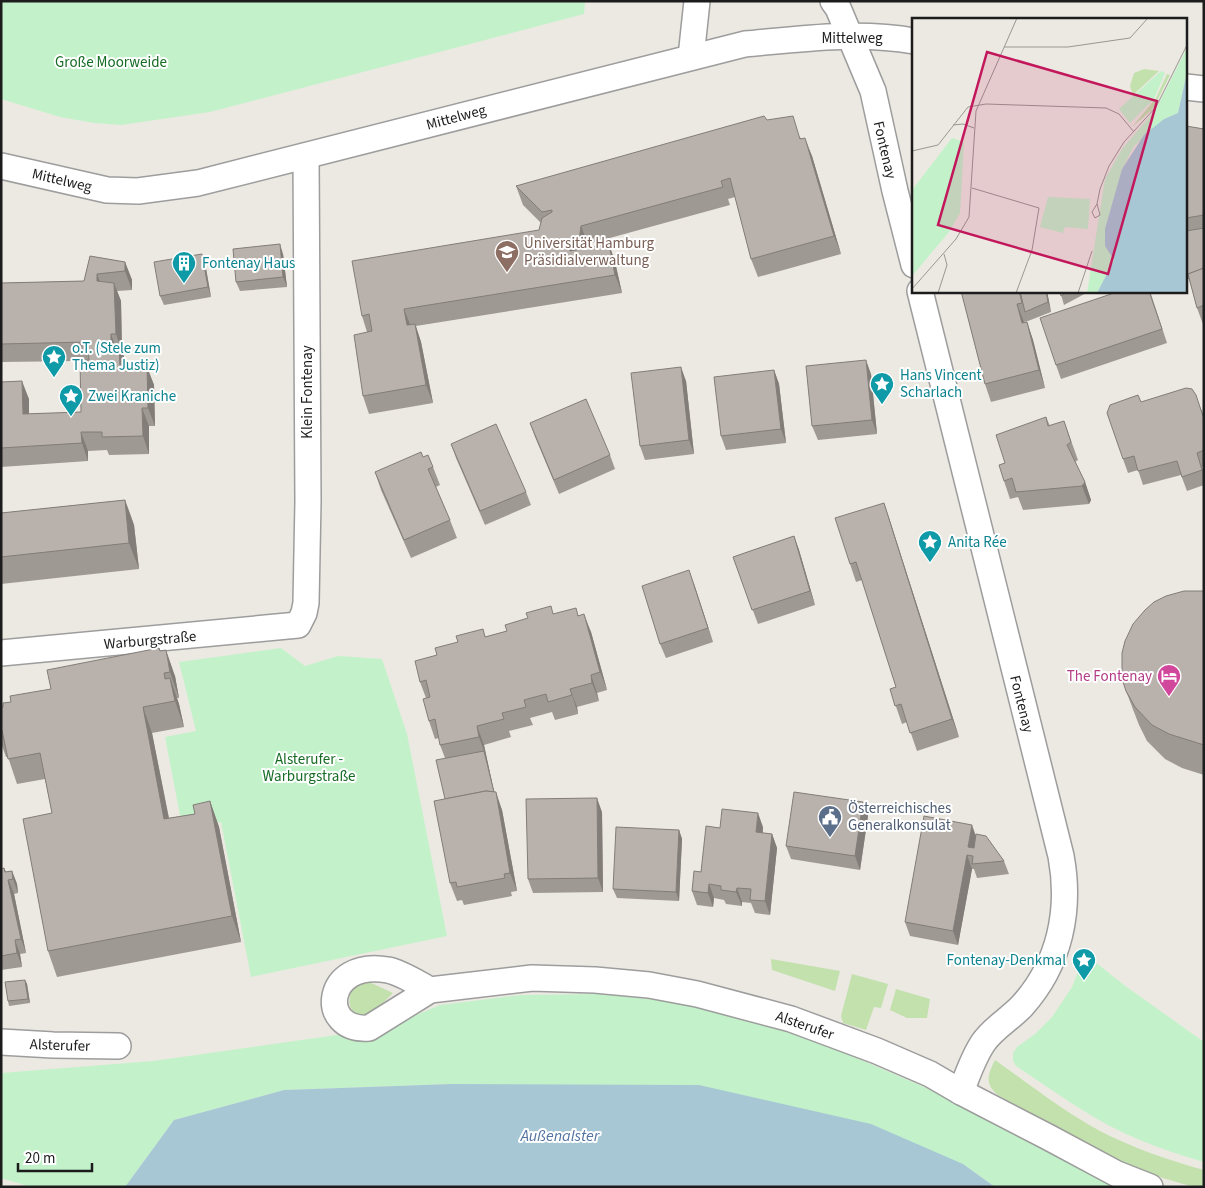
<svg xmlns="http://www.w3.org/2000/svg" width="1205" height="1188" font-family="'Source Sans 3',sans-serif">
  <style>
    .grass { fill: #c2e1ad }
    .park { fill: #c3f2ca }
    .water { fill: #a7c7d5 }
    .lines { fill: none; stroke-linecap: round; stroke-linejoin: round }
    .minor-casing { stroke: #9d9d9d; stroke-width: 28 }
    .minor { stroke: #fff; stroke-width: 25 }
    .wall { fill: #9f9994 }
    .shaded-wall { fill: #827d78 }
    .building { fill: #b9b2ac; stroke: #827d78 }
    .labels { text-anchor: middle; stroke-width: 4; stroke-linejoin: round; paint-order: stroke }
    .street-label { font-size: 15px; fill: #1c1c1c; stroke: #fff }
    .park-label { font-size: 15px; fill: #176c25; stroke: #fff }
    .education-label { font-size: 15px; fill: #785e54; stroke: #fff; text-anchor: start }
    .culture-label { font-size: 15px; fill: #0d838f; stroke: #fff; text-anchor: start }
    .hotel-label { font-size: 15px; fill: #b23c85; stroke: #fff; text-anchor: end }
    .service-label { font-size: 15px; fill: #4e5e75; stroke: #fff; text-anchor: start }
    .water-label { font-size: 16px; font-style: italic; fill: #5373a0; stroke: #fff }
    .inset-road { fill: none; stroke: #999793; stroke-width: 1 }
    .view { fill: #c2185b; fill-opacity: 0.15; stroke: #c2185b; stroke-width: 2.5 }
    .inset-edge { fill: none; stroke: #1c1c1c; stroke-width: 2.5 }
  </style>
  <rect width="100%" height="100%" fill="#ece9e2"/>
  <g class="grass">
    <polygon points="771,959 840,971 835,991 772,970"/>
    <polygon points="852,974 888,984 881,1008 874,1007 866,1030 843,1023 841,1016"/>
    <path d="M367 981 393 993 371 1015C350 1020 345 1003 353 986Z"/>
    <polygon points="896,989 930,999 927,1018 907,1018 890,1010"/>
    <path d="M995 1060C1029 1084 1063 1111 1100 1131 1133 1148 1168 1160 1204 1170V1187C1189 1187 1177 1182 1163 1178 1105 1160 1051 1125 998 1095 984 1084 988 1074 995 1060Z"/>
  </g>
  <g class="park">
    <polygon points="1,1 585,1 584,14 210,112 121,125 94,123 60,117 1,99"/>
    <polygon points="281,648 305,666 338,656 382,659 407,734 447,936 251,977 221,822 182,826 165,737 196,731 179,662"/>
    <path d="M1085 954 1124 985 1204 1042V1162C1176 1154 1150 1145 1124 1133 1086 1115 1051 1089 1016 1066L1013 1061V1053L1017 1047 1035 1034 1052 1017 1072 987Z"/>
    <polygon points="603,994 666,1001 749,1016 829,1046 924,1087 1125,1187 995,1187 963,1164 451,1084 284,1090 174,1120 125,1187 31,1187 1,1178 1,1073 153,1061 386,1028 440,1005 521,995"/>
  </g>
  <polygon class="water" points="451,1084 699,1085 871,1124 963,1164 995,1187 125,1187 174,1120 284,1090"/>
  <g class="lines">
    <g class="minor-casing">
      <g id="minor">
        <polyline points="833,1 838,8 873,91 895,191 914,265"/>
        <polyline points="691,57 697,1"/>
        <polyline points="1186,87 1204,89"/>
        <path d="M1 166 107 190 138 191 198 183 745 44C800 39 858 31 914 41"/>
        <path d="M920 291 1061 856C1071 910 1060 964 1022 1006 1010 1019 993 1028 983 1043 973 1058 967 1076 961 1092"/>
        <polyline points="1,653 298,625 304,613 306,603 308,501 306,156"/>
        <path d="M430 990C417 983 402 973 388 970 324 958 317 1032 369 1028L430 990 532 978 595 980 649 985 697 994 791 1019 877 1051 930 1074 961 1092 1048 1137 1117 1174 1150 1187"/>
        <polyline points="1,1042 53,1045 118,1046"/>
      </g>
    </g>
    <use href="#minor" class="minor"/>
  </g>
  <g class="wall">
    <polygon points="767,120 801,138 812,156 841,254 758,277 751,259 735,197 728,199 730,205 588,244 587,248 609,244 615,262 622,293 416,326 421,342 433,403 369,414 363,396 367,332 362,316 539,230 541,223 523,205 516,186"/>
    <polygon points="1186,126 1204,129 1204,327 1197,308 1189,279 1186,280"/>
    <polygon points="202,254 205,263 211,297 164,305 160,296"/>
    <polygon points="283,254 287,287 240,291 236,282"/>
    <polygon points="90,256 125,262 132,280 132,290 117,291 121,301 122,352 126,362 126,368 147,367 154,385 155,426 149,426 149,454 109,455 107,450 88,451 88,461 1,467 1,382 29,399 29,414 81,412 81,361 1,362 1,283 84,281"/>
    <polygon points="961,291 1047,291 1051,312 1028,321 1024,322 1027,322 1033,340 1045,388 991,402 985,384"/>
    <polygon points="1060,291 1090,291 1064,305"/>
    <polygon points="1150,291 1167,343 1061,379 1056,365"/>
    <polygon points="774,370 779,384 786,443 726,450 721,436"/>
    <polygon points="871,374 877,434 818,440 812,426"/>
    <polygon points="686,381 694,454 645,460 640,446"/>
    <polygon points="1141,402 1201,409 1204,417 1204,466 1202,467 1204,474 1204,485 1187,491 1181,475 1143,485 1138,470 1128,473 1123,459"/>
    <polygon points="1046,417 1050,426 1064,421 1078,460 1075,462 1085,482 1091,500 1089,504 1023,510 1018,497 1010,499 1004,481 1005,463"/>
    <polygon points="530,423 610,455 615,469 559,494 535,437"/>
    <polygon points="451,444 526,492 531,505 485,525 456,458"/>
    <polygon points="423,457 433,467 440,485 436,487 450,520 457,538 411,558 381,490 375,472"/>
    <polygon points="125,500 134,525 139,569 1,584 1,513"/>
    <polygon points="884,503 890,521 959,737 917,751 907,722 902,724 890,689 896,687 862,580 856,582 850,564"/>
    <polygon points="794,536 799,550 815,605 758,624 733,557"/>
    <polygon points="694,584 713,642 666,658 660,644"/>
    <polygon points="1204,591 1204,775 1182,768 1165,759 1147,741 1139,725 1126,691"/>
    <polygon points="554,614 579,615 591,632 607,690 597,693 599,701 577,707 578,714 555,720 552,712 530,718 533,725 509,731 511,737 484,745 494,792 502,810 517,891 511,892 512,896 464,905 462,900 457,901 450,883 445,799 445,758 440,745 439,738 435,739 429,721 426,698 420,682 437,655 458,642 483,629 485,637 507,631"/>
    <polygon points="159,648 175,676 179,698 177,698 179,704 184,727 152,733 169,818 195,814 210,801 219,827 241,942 57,977 48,951 52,813 45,779 17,784 8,757 6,757 1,743 1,708 3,707 11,702 51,689"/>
    <polygon points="863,802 868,816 860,870 791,859 786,846"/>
    <polygon points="602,812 603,892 533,893 528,879"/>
    <polygon points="763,827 763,833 772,834 777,848 770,915 755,913 751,903 742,902 742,906 726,904 724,900 714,898 713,907 697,905 692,891 720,828"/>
    <polygon points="679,830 682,839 679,901 617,898 613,889"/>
    <polygon points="976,834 1004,861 1009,874 977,878 974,869 972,869 958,945 910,936 905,922"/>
    <polygon points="4,868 6,872 12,871 17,884 18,893 14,894 26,953 20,954 22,967 1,970 1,869"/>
    <polygon points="25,980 27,984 30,1003 9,1006 8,1001"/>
  </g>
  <g class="shaded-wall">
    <polygon points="805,138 812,156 841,254 834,236"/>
    <polygon points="581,226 588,244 585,259 570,251 569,248"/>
    <polygon points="280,244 283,254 287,287 283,277"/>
    <polygon points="609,244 615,262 622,293 615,275"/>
    <polygon points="202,254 205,263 211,297 208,287"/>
    <polygon points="125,262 132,280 132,290 125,271"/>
    <polygon points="97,274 104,292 97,281"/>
    <polygon points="114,283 121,301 122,352 116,334"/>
    <polygon points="1046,291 1047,291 1051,312 1048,302"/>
    <polygon points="1017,304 1024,322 1022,323"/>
    <polygon points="404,309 411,327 407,325"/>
    <polygon points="1027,322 1033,340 1045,388 1039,370"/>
    <polygon points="415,324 421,342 433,403 426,385"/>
    <polygon points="111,334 117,352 111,344"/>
    <polygon points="119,344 126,362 126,387 120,368"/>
    <polygon points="866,360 871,374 877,434 872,420"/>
    <polygon points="147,367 154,385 155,426 148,408"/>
    <polygon points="681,367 686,381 694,454 689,440"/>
    <polygon points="774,370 779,384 786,443 781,429"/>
    <polygon points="22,381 29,399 29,432 23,414"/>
    <polygon points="142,408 149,426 149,454 143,436"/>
    <polygon points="81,432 88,451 88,461 82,443"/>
    <polygon points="1085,482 1091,500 1089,504 1082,486"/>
    <polygon points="125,500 134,525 139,569 129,543"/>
    <polygon points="884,503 890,521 959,737 952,719"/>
    <polygon points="794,536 799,550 815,605 810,591"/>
    <polygon points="689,570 694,584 713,642 708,628"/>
    <polygon points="584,614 591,632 607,690 600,672"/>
    <polygon points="166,650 175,676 179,698 170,672"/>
    <polygon points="591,675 597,693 599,701 592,683"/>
    <polygon points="170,678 179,704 184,727 175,701"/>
    <polygon points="570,689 577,707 578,714 572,695"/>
    <polygon points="143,707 152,733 174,845 164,819"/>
    <polygon points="477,726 484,745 498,810 484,751 479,737"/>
    <polygon points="496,792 502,810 517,891 510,873"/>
    <polygon points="597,798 602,812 603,892 598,878"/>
    <polygon points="210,801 219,827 241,942 232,916"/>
    <polygon points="863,802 868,816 860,870 855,856"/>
    <polygon points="758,813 763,827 761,846 756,832"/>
    <polygon points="972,825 977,839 974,858 968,847"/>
    <polygon points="679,830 682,839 679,901 676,892"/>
    <polygon points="772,834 777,848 770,915 765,901"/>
    <polygon points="967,855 972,869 958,945 953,931"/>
    <polygon points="4,868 14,894 26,953 21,939"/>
    <polygon points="12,871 17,884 18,893 13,879"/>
    <polygon points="709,884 714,898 713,907 708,893"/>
    <polygon points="737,888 742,902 742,906 736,892"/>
    <polygon points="15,940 20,954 22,967 17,953"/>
    <polygon points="25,980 27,984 30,1003 28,999"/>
  </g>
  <g class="building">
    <polygon points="764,116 767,120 793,116 800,139 805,138 834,236 751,259 730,178 721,181 723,187 581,226 579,241 569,248 570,251 609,244 615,275 404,309 407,325 415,324 426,385 363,396 354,335 372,331 369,314 362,316 352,261 539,230 542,218 552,212 552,210 542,212 516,186"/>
    <polygon points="1186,126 1204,129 1204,215 1186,218"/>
    <polygon points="1204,228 1204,268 1188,274 1186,269 1186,231"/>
    <polygon points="280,244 283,277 236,282 233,249"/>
    <polygon points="202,254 208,287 160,296 154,262"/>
    <polygon points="90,256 125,262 125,271 97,274 97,281 114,283 116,334 111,334 111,344 119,344 120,368 147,367 148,408 142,408 143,436 102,437 102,432 81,432 82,443 1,448 1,382 22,381 23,414 81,412 80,361 89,360 88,342 1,344 1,283 84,281"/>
    <polygon points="1204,268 1204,305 1197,308 1188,274"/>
    <polygon points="961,291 1019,291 1022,303 1017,304 1022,323 1027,322 1039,370 985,384"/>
    <polygon points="1020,291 1046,291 1048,302 1025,312"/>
    <polygon points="1060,291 1069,291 1061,296"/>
    <polygon points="1120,291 1149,291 1162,329 1056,365 1040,318"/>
    <polygon points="866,360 872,420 812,426 806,366"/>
    <polygon points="681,367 689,440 640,446 631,373"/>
    <polygon points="774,370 781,429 721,436 714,377"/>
    <polygon points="1186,388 1192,389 1196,395 1204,419 1204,450 1197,453 1202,470 1182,477 1177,461 1138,471 1134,456 1123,459 1107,413 1110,405 1138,395 1141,402"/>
    <polygon points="586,399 610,455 554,480 530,423"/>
    <polygon points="1046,417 1048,426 1064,421 1071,442 1067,445 1085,482 1082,486 1016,492 1012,478 1004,481 999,465 1005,463 996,435"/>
    <polygon points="496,424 526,492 480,511 451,444"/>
    <polygon points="421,452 423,457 428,455 433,467 428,469 450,520 404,540 375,472"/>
    <polygon points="125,500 129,543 1,557 1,513"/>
    <polygon points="884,503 952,719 910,733 901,704 895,706 890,689 896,687 856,562 850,564 835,518"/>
    <polygon points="794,536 810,591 752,610 733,557"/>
    <polygon points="689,570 708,628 660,644 642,586"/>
    <polygon points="1184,591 1204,591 1204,745 1169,734 1152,725 1135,707 1126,691 1122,679 1122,653 1125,641 1133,624 1145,610 1154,602 1166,596"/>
    <polygon points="551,606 553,614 576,608 578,616 584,614 600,672 591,675 592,683 570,689 572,695 548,702 546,694 524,700 526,707 502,713 504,719 477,726 479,737 440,745 435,719 429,721 423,699 430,697 426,680 420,682 415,661 437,655 435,648 458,642 456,636 483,629 485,637 507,631 505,625 528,618 526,613"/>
    <polygon points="159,648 160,651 166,650 170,672 164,673 165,679 170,678 175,701 143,707 164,819 195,814 193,805 210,801 232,916 48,951 23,819 52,813 40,753 8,759 2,730 1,730 1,708 3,707 3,703 11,702 10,696 51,689 47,670"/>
    <polygon points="484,751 494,792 486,791 445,799 436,760"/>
    <polygon points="486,791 496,792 510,873 504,874 505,878 457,887 456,882 450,883 434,801"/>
    <polygon points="794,792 863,802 855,856 786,846"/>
    <polygon points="597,798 598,878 528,879 526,799"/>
    <polygon points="722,809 758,813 756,832 772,834 765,901 750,900 751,889 737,888 736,892 721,890 721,886 709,884 708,893 692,891 694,871 701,872 706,826 720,828"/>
    <polygon points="924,816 972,825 968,847 974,848 976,834 986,836 1004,861 972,864 973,856 967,855 953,931 905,922"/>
    <polygon points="616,827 679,830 676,892 613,889"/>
    <polygon points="4,868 5,872 12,871 13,879 8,880 21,939 15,940 17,953 1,956 1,869"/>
    <polygon points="25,980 28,999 8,1001 5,982"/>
  </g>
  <defs>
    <g id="university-pin" transform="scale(1.25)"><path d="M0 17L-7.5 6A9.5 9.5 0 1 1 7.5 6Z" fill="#8d6e63" stroke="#fff"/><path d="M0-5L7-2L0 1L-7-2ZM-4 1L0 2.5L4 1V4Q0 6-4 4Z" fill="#fff"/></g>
    <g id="building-pin" transform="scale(1.25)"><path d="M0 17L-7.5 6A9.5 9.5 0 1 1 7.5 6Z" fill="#0f9aa8" stroke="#fff"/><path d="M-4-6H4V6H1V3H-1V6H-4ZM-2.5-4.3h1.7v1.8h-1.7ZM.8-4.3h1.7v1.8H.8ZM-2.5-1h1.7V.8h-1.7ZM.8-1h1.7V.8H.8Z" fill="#fff"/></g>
    <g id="sight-pin" transform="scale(1.25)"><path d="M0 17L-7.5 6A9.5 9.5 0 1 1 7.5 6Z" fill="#0f9aa8" stroke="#fff"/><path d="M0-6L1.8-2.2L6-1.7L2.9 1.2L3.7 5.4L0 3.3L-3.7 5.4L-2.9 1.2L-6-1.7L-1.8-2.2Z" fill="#fff"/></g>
    <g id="hotel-pin" transform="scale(1.25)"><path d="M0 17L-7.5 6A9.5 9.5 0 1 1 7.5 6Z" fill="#d1479c" stroke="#fff"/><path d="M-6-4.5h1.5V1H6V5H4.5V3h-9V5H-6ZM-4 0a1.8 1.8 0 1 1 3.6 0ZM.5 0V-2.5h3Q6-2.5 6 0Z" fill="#fff"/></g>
    <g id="civic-pin" transform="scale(1.25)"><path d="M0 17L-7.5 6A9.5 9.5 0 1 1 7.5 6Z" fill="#5c6f8a" stroke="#fff"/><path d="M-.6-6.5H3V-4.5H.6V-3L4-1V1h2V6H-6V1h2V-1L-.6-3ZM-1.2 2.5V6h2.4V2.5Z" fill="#fff"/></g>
  </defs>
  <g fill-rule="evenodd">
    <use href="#university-pin" x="507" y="252"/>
    <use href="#building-pin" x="184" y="263"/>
    <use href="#sight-pin" x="54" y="357"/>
    <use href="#sight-pin" x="882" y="384"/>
    <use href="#sight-pin" x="71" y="396"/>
    <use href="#sight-pin" x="930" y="542"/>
    <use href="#hotel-pin" x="1169" y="676"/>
    <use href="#civic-pin" x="830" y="817"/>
    <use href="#sight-pin" x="1084" y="960"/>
  </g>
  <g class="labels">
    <g class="street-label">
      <text x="852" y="43">Mittelweg</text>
      <text transform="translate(456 117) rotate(-15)" y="5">Mittelweg</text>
      <text transform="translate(885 150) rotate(77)" y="5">Fontenay</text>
      <text transform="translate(62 180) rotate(13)" y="5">Mittelweg</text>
      <text transform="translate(307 392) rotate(-90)" y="5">Klein Fontenay</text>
      <text transform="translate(150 640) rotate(-5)" y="5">Warburgstraße</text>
      <text transform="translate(1022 704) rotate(76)" y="5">Fontenay</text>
      <text transform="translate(805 1025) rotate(19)" y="5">Alsterufer</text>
      <text transform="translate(60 1045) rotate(2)" y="5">Alsterufer</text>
    </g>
    <g class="park-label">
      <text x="111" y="67">Große Moorweide</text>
      <text x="309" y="764">Alsterufer -<tspan x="309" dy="17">Warburgstraße</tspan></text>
    </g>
    <g class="education-label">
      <text x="524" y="248">Universität Hamburg<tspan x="524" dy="17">Präsidialverwaltung</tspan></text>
    </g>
    <g class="culture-label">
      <text x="202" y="268">Fontenay Haus</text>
      <text x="72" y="353">o.T. (Stele zum<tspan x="72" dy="17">Thema Justiz)</tspan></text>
      <text x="900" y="380">Hans Vincent<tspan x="900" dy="17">Scharlach</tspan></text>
      <text x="88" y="401">Zwei Kraniche</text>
      <text x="948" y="547">Anita Rée</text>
      <text x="1066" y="965" text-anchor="end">Fontenay-Denkmal</text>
    </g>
    <g class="hotel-label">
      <text x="1152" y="681">The Fontenay</text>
    </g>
    <g class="service-label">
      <text x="848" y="813">Österreichisches<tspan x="848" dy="17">Generalkonsulat</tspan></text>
    </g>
    <g class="water-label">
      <text x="560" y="1141">Außenalster</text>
    </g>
  </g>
  <g transform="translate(912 18)">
    <rect width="275" height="275" fill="#ece9e2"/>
    <path d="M232 51 247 53 221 77 218 68 222 55ZM255 56 258 57 241 91 220 109 244 80Z" fill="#c2e1ad"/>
    <path d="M275 30V54L266 95 252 101 222 128 210 151 193 211V228L202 242 185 275H175L193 161 210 131 244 91ZM249 53 253 55 242 81 218 105 207 91ZM40 120 52 124 48 195 37 214 0 258V172ZM136 179 178 181 176 211 153 209 151 215 128 209Z" fill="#c3f2ca"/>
    <path d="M275 54V275H185L202 242 193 228V211L210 151 232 117 252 101 266 95Z" fill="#a7c7d5"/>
    <path class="inset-road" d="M92 29H156L218 20 236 0M41 107 51 106 62 110M0 133 26 127 56 89 74 86 194 90 207 96 222 114M60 170 127 190 120 232 104 275M185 186 180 194 183 200 188 197 185 186 188 171 197 148 212 124 244 89 275 27M0 271 44 221 57 199 64 93 105 0M26 275 35 247 32 236M166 275 180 233"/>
    <path class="view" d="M75 34 245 83 196 256 26 207Z"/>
    <rect width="275" height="275" class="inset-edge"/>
  </g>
  <rect width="1205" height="1188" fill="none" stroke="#1c1c1c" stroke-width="5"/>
  <path d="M18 1163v8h74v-8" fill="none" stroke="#1c1c1c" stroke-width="2.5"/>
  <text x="25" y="1163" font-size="15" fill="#1c1c1c" stroke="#ffffff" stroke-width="4" paint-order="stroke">20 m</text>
</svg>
